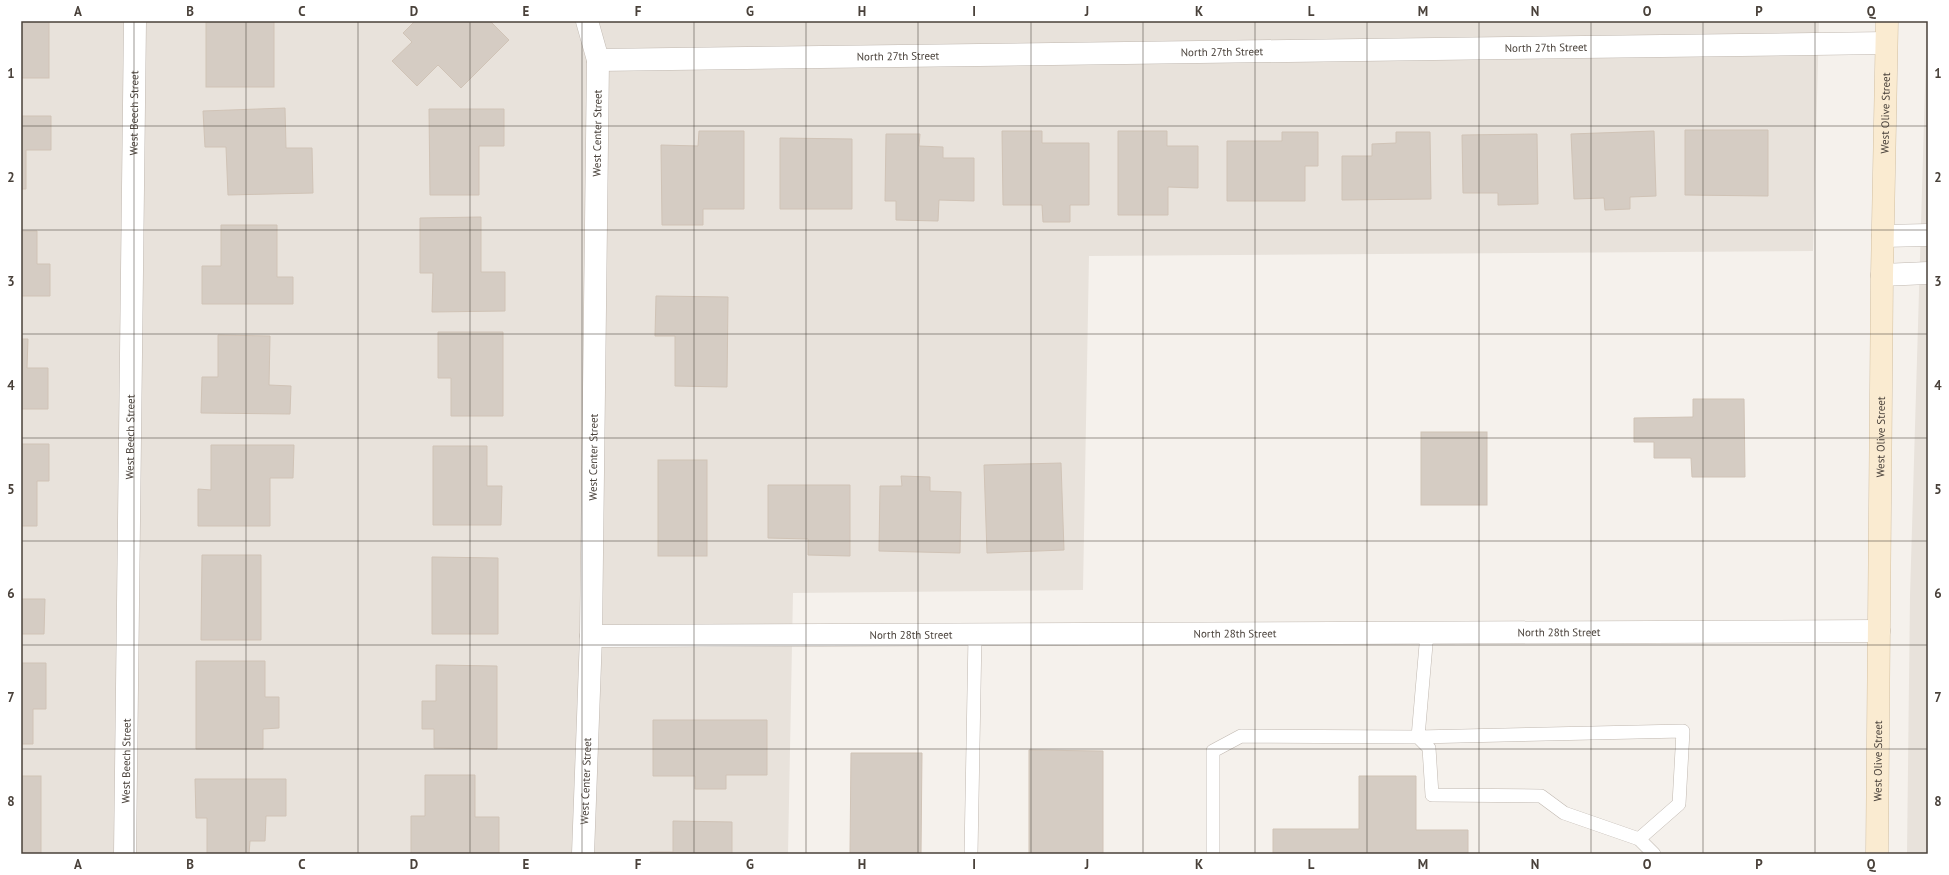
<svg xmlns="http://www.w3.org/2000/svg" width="1949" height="875" font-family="'PT Sans',sans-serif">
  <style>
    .residential { fill: #e8e2db }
    .building { fill: #d5ccc3; stroke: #d0c3b6 }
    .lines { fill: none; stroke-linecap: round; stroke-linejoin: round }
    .service-casing { stroke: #c0b8b0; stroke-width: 14 }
    .minor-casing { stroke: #c0b8b0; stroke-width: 23 }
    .secondary-casing { stroke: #d3c0a2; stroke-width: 23 }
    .service { stroke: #fff; stroke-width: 13 }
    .minor { stroke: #fff; stroke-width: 22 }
    .secondary { stroke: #faebd1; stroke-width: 22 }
    .grid { fill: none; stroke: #49413a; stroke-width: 1; stroke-opacity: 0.55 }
    .labels { text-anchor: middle; stroke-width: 3; stroke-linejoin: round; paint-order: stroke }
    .street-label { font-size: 11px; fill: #49413a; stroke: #fff }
    .neatline { fill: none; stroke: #49413a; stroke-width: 1.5 }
    .grid-label { font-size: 13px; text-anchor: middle; font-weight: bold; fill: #49413a }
  </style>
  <rect width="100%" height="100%" fill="#f5f1ec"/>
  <g class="residential">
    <polygon points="21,21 1819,21 1813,251 1089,256 1083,590 793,593 788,854 21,854"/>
    <polygon points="1927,21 1928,854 1907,854 1910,596"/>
  </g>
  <g class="building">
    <rect x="21" y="21" width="28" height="57"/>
    <rect x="206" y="21" width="68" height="66"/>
    <polygon points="415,21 490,21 509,40 461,88 438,65 417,86 392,61 412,42 403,33"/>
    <polygon points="285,108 286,148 312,148 313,193 228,195 226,147 205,147 203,111"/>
    <polygon points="429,109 504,109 504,146 479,146 479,195 430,195"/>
    <polygon points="21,116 51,116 51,150 26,150 26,189 21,189"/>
    <polygon points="1685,130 1768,130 1768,196 1685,195"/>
    <polygon points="699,131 744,131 744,209 703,209 703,225 662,225 661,145 698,146"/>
    <polygon points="1002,131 1042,131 1042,143 1089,143 1089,205 1070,205 1070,222 1043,222 1042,205 1003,205"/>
    <polygon points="1118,131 1167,131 1167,146 1198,146 1198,188 1168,187 1168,215 1118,215"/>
    <polygon points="1654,131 1656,196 1630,197 1630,209 1605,210 1604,198 1574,199 1571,134"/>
    <polygon points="1282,132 1318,132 1318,166 1305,166 1305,201 1227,201 1227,141 1282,141"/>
    <polygon points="1396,132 1430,132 1431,199 1342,200 1342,156 1372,156 1372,144 1396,143"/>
    <polygon points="886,134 920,134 919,146 943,147 943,158 974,158 974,201 939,200 938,221 896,220 896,201 885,201"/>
    <polygon points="1537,134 1538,204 1498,205 1498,193 1463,193 1462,135"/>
    <polygon points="780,138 852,139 852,209 780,209"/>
    <polygon points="481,217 481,272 505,272 505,311 432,312 433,273 420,273 420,218"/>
    <polygon points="221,225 277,225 277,277 293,277 293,304 202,304 202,266 221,266"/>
    <polygon points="21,231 37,231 37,264 50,264 50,296 21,296"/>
    <polygon points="656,296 728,297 727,387 675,386 675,336 655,336"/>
    <polygon points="438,332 503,332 503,416 451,416 451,378 438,378"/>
    <polygon points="218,335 270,336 269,385 291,386 290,414 201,413 202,377 218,377"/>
    <polygon points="21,339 28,339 27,368 48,368 48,409 21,409"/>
    <polygon points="1693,399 1744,399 1745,477 1692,477 1691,458 1654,458 1654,442 1634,442 1634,418 1693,417"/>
    <rect x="1421" y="432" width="66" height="73"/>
    <polygon points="21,444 49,444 49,481 37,481 37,526 21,526"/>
    <polygon points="211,445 294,445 293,478 270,478 270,526 198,526 198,489 211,490"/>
    <polygon points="433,446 487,446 487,486 502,486 501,525 433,525"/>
    <rect x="658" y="460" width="49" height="96"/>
    <polygon points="1061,463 1064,550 987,553 984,465"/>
    <polygon points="901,476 930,477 930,491 961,492 960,553 879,551 880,486 902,486"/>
    <polygon points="768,485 850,485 850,556 808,555 808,539 768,538"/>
    <polygon points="202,555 261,555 261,640 201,640"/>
    <polygon points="21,556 21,599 45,599 44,634 21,634"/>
    <polygon points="432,557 498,558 498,634 432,634"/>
    <polygon points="196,661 265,661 265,697 279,697 279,728 263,729 263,749 196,749"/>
    <polygon points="21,663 46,663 46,709 33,709 33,744 21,744"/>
    <polygon points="436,665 497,666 497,749 434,748 434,729 422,729 422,701 436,701"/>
    <polygon points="653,720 767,720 767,775 726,775 726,789 695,789 695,776 653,776"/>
    <polygon points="1029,750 1103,751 1103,854 1029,854"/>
    <polygon points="851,753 922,753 921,854 850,854"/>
    <polygon points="425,775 475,775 475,817 499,817 499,854 411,854 411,816 425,816"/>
    <rect x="21" y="776" width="20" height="78"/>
    <polygon points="1359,776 1416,776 1416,830 1468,830 1468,854 1273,854 1273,829 1359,829"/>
    <polygon points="195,779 286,779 286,816 266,816 265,841 250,841 249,854 207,854 207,818 196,818"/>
    <polygon points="673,821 732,822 732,854 650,854 650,852 673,852"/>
  </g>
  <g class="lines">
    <g class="service-casing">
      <g id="service">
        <polyline points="1427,633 1418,737 1683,731 1679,804 1639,839"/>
        <polyline points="971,854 975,635"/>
        <polyline points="1213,854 1213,751 1241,736 1418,737 1429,748 1432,795 1541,796 1564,813 1639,839 1654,854"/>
      </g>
    </g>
    <g class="minor-casing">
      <g id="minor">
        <path id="s1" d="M598 60 1886 43"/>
        <polyline points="1883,236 1928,235"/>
        <polyline points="1882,275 1928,273"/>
        <path id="s2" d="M591 636 1879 631"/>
        <path id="s3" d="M125 854 135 21"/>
        <path id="s4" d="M583 854 591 636 598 60 587 21"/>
      </g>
    </g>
    <g class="secondary-casing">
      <g id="secondary">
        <path id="s5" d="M1877 854 1882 275 1887 21"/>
      </g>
    </g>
    <use href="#service" class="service"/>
    <use href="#minor" class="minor"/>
    <use href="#secondary" class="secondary"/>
  </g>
  <path class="grid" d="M134 21V854M246 21V854M358 21V854M470 21V854M582 21V854M694 21V854M806 21V854M918 21V854M1031 21V854M1143 21V854M1255 21V854M1367 21V854M1479 21V854M1591 21V854M1703 21V854M1815 21V854M21 126H1928M21 230H1928M21 334H1928M21 438H1928M21 541H1928M21 645H1928M21 749H1928"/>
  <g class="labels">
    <g class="street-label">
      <text dy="4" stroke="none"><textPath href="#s1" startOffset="948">North 27th Street</textPath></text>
      <text dy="4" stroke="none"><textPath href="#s1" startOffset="624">North 27th Street</textPath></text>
      <text dy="4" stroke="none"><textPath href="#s1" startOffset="300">North 27th Street</textPath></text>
      <text dy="4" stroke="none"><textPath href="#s3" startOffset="741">West Beech Street</textPath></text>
      <text dy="4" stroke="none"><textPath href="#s5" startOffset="741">West Olive Street</textPath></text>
      <text dy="4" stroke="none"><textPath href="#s4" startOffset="721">West Center Street</textPath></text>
      <text dy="4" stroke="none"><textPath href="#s5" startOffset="417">West Olive Street</textPath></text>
      <text dy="4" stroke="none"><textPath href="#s3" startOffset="417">West Beech Street</textPath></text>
      <text dy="4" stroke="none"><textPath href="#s4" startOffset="397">West Center Street</textPath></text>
      <text dy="4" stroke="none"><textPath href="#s2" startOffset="968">North 28th Street</textPath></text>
      <text dy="4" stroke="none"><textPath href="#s2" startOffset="644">North 28th Street</textPath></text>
      <text dy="4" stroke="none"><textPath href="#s2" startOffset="320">North 28th Street</textPath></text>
      <text dy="4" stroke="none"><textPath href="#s3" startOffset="93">West Beech Street</textPath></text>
      <text dy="4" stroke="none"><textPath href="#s5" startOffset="93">West Olive Street</textPath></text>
      <text dy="4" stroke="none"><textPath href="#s4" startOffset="73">West Center Street</textPath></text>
    </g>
  </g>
  <rect width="1949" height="875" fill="none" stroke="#ffffff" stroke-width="44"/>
  <rect x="22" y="22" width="1905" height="831" class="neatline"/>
  <g class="grid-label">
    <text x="78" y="16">A</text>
    <text x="190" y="16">B</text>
    <text x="302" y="16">C</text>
    <text x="414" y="16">D</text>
    <text x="526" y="16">E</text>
    <text x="638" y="16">F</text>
    <text x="750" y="16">G</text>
    <text x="862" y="16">H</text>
    <text x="974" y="16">I</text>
    <text x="1087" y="16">J</text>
    <text x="1199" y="16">K</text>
    <text x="1311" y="16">L</text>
    <text x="1423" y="16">M</text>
    <text x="1535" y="16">N</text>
    <text x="1647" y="16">O</text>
    <text x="1759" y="16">P</text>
    <text x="1871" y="16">Q</text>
    <text x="11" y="78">1</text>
    <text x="1938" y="78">1</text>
    <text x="11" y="182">2</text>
    <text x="1938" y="182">2</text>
    <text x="11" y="286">3</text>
    <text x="1938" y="286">3</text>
    <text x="11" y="390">4</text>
    <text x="1938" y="390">4</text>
    <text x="11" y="494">5</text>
    <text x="1938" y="494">5</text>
    <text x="11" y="598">6</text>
    <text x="1938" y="598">6</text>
    <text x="11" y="702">7</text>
    <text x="1938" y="702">7</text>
    <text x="11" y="806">8</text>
    <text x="1938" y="806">8</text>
    <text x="78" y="869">A</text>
    <text x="190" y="869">B</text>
    <text x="302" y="869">C</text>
    <text x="414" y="869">D</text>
    <text x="526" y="869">E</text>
    <text x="638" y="869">F</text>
    <text x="750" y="869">G</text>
    <text x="862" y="869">H</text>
    <text x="974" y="869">I</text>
    <text x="1087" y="869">J</text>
    <text x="1199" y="869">K</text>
    <text x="1311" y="869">L</text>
    <text x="1423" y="869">M</text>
    <text x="1535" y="869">N</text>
    <text x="1647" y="869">O</text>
    <text x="1759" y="869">P</text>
    <text x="1871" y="869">Q</text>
  </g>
</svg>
